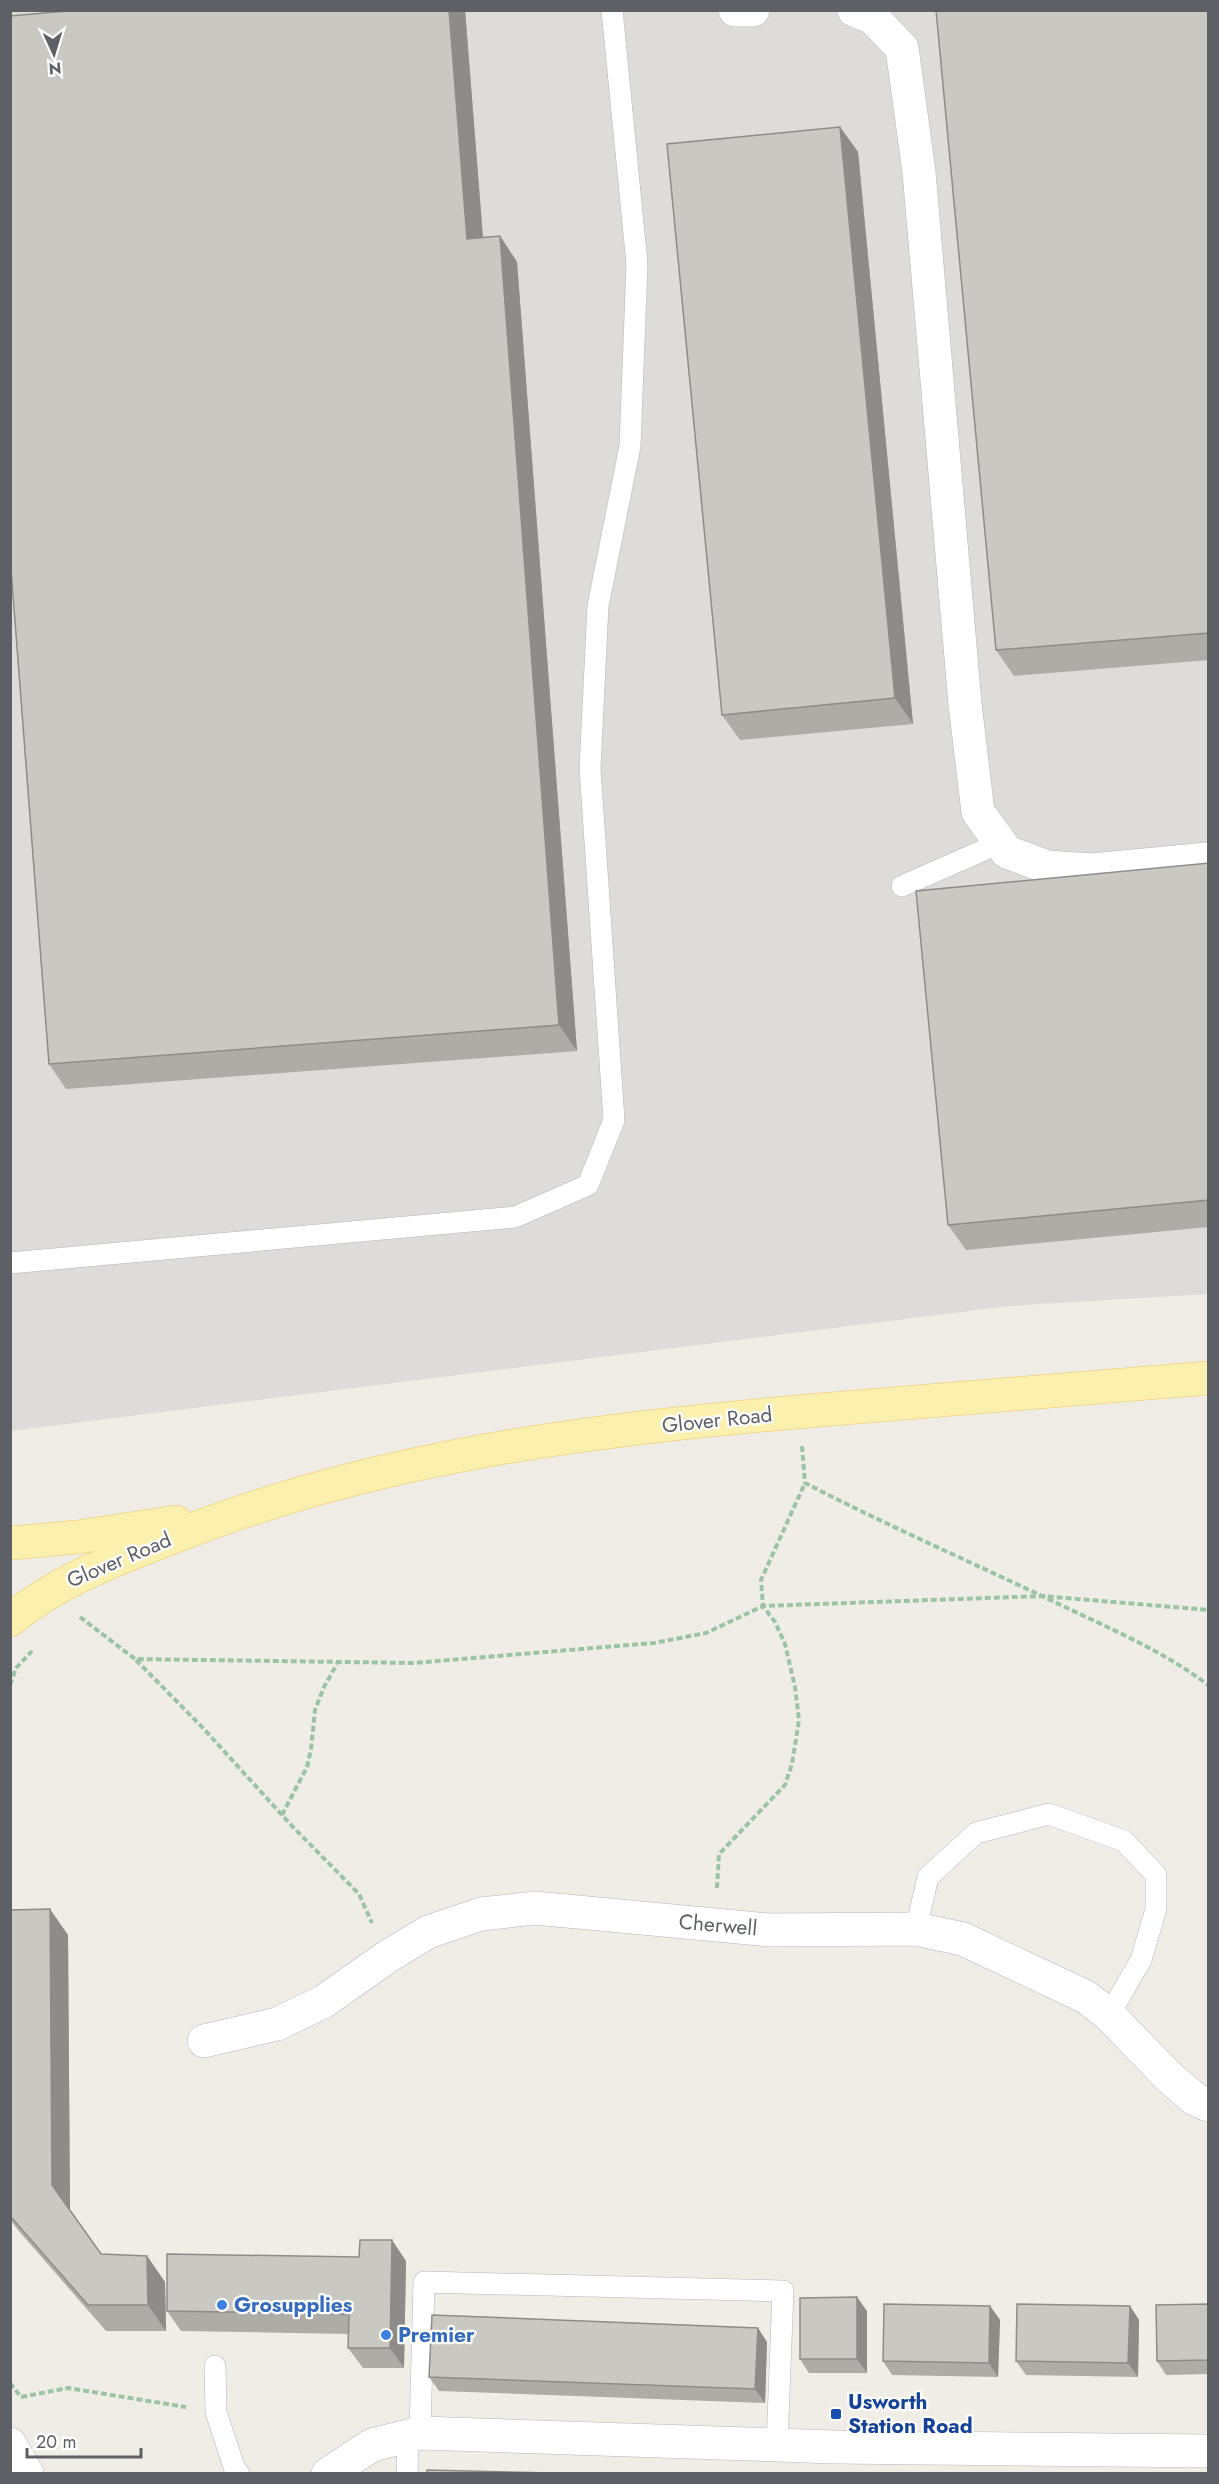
<svg xmlns="http://www.w3.org/2000/svg" width="1219" height="2484" font-family="Jost,sans-serif">
  <style>
    .industrial { fill: #dedcd8 }
    .lines { fill: none; stroke-linecap: round; stroke-linejoin: round }
    .service-casing { stroke: #b3b6ba; stroke-width: 22 }
    .minor-casing { stroke: #b3b6ba; stroke-width: 34 }
    .tertiary-casing { stroke: #b3b6ba; stroke-width: 34 }
    .primary-casing { stroke: #ecc661; stroke-width: 34 }
    .path { stroke: #9bc4a7; stroke-width: 4; stroke-dasharray: 6 3; stroke-linecap: butt }
    .service { stroke: #fff; stroke-width: 21 }
    .minor { stroke: #fff; stroke-width: 33 }
    .tertiary { stroke: #fff; stroke-width: 33 }
    .primary { stroke: #fcf0ae; stroke-width: 33 }
    .wall { fill: #aeaca7 }
    .shaded-wall { fill: #8d8c88 }
    .building { fill: #cac8c2; stroke: #8d8c88; stroke-width: 1.5 }
    .shop-dot { fill: #3f7fe0; stroke: #fff; stroke-width: 2 }
    .transit-dot { fill: #1a4fb4; stroke: #fff; stroke-width: 2 }
    .labels { text-anchor: middle; stroke-width: 4.5; stroke-linejoin: round; paint-order: stroke }
    .street-label { font-size: 21px; fill: #5d6165; stroke: #fff }
    .shop-label { font-size: 21px; font-weight: bold; fill: #366cbe; stroke: #fff; text-anchor: start }
    .transit-label { font-size: 21px; font-weight: bold; fill: #164399; stroke: #fff; text-anchor: start }
  </style>
  <rect width="100%" height="100%" fill="#efede6"/>
  <polygon class="industrial" points="10,11 1208,11 1208,1294 1009,1306 11,1431"/>
  <g class="lines">
    <g class="service-casing">
      <g id="service">
        <polyline points="902,886 1000,843"/>
        <polyline points="10,1263 515,1217 588,1185 614,1120 590,768 598,606 630,446 637,264 612,10"/>
        <polyline points="916,1929 928,1877 976,1833 1049,1814 1124,1841 1156,1875 1156,1909 1141,1960 1109,2015"/>
        <polyline points="215,2366 216,2412 234,2467 239,2474"/>
        <polyline points="420,2433 424,2282 783,2291 777,2445"/>
        <polyline points="407,2474 408,2436"/>
      </g>
    </g>
    <g class="minor-casing">
      <g id="minor">
        <polyline points="735,10 753,10"/>
        <polyline points="854,10 872,17 902,48 919,172 965,704 978,812 1007,852 1047,867 1092,870 1208,859"/>
        <polyline points="204,2041 277,2024 323,2002 387,1957 428,1932 481,1914 535,1908 769,1930 916,1929 963,1939 1086,1997 1109,2015 1170,2078 1195,2099 1208,2105"/>
        <polyline points="328,2474 372,2445 420,2433 835,2447 1208,2451"/>
      </g>
    </g>
    <g class="tertiary-casing">
      <polyline id="tertiary" points="10,2444 27,2474"/>
    </g>
    <g class="primary-casing">
      <g id="primary">
        <polyline points="10,1543 78,1537 176,1522"/>
        <path d="M10 1620C60 1579 117 1559 176 1536 390 1451 616 1427 844 1408 965 1398 1087 1388 1208 1378"/>
      </g>
    </g>
    <g class="path">
      <path d="M802 1446 805 1483C890 1527 978 1565 1065 1607 1113 1630 1165 1652 1208 1685"/>
      <polyline points="80,1617 135,1659 413,1663 654,1643 706,1633 763,1606 1043,1596 1208,1610"/>
      <polyline points="136,1660 203,1728 292,1826 359,1894 372,1923"/>
      <polyline points="10,1685 16,1668 32,1651"/>
      <polyline points="282,1815 307,1767 311,1749 315,1710 324,1687 337,1664"/>
      <polyline points="717,1888 719,1854 785,1785 792,1764 799,1720 795,1687 785,1644 775,1622 763,1606 761,1580 805,1483"/>
      <polyline points="10,2383 21,2397 68,2388 186,2407"/>
    </g>
    <use href="#service" class="service"/>
    <use href="#minor" class="minor"/>
    <use href="#tertiary" class="tertiary"/>
    <use href="#primary" class="primary"/>
  </g>
  <g class="wall">
    <polygon points="465,10 483,237 500,236 517,262 577,1051 66,1089 49,1064"/>
    <polygon points="1209,10 1209,660 1014,676 996,650"/>
    <polygon points="840,127 858,152 913,724 740,740 722,715"/>
    <polygon points="1209,863 1209,1227 966,1250 948,1225"/>
    <polygon points="10,1910 68,1935 70,2210 101,2254 147,2256 165,2282 166,2331 106,2331 18,2230 10,2219"/>
    <polygon points="406,2261 404,2368 363,2368 348,2348 349,2334 181,2331 167,2311"/>
    <polygon points="1209,2304 1209,2374 1166,2375 1157,2361"/>
    <polygon points="990,2306 1000,2320 998,2377 892,2375 883,2361"/>
    <polygon points="1130,2306 1139,2320 1138,2377 1026,2375 1016,2361"/>
    <polygon points="867,2311 867,2373 809,2373 800,2359"/>
    <polygon points="767,2342 765,2403 439,2391 429,2377"/>
  </g>
  <g class="shaded-wall">
    <polygon points="449,10 465,10 485,264 467,239"/>
    <polygon points="840,127 858,152 913,724 895,698"/>
    <polygon points="500,236 517,262 577,1051 559,1025"/>
    <polygon points="50,1909 68,1935 70,2211 52,2185"/>
    <polygon points="392,2240 406,2261 404,2368 390,2348"/>
    <polygon points="147,2256 165,2282 166,2331 148,2305"/>
    <polygon points="857,2297 867,2311 867,2373 857,2359"/>
    <polygon points="990,2306 1000,2320 998,2377 989,2363"/>
    <polygon points="1130,2306 1139,2320 1138,2377 1128,2363"/>
    <polygon points="758,2328 767,2342 765,2403 755,2389"/>
  </g>
  <g class="building">
    <polygon points="79,10 449,10 467,239 500,236 559,1025 49,1064 10,556 10,16"/>
    <polygon points="936,10 1209,10 1209,633 996,650"/>
    <polygon points="840,127 895,698 722,715 667,144"/>
    <polygon points="1209,863 1209,1200 948,1225 916,891"/>
    <polygon points="50,1909 52,2185 101,2254 147,2256 148,2305 88,2305 10,2216 10,1910"/>
    <polygon points="360,2240 392,2240 390,2348 348,2348 349,2314 167,2311 167,2254 359,2257"/>
    <polygon points="857,2297 857,2359 800,2359 800,2298"/>
    <polygon points="884,2304 990,2306 989,2363 883,2361"/>
    <polygon points="1017,2304 1130,2306 1128,2363 1016,2361"/>
    <polygon points="1209,2304 1209,2360 1157,2361 1156,2305"/>
    <polygon points="432,2315 758,2328 755,2389 429,2377"/>
    <polygon points="427,2470 598,2474 427,2474"/>
  </g>
  <g class="shop-dot">
    <circle cx="222" cy="2305" r="6"/>
    <circle cx="386" cy="2335" r="6"/>
  </g>
  <rect class="transit-dot" x="830" y="2408" width="12" height="12" rx="3"/>
  <g class="labels">
    <g class="street-label">
      <text transform="translate(717 1420) rotate(-6)" y="7">Glover Road</text>
      <text transform="translate(119 1560) rotate(-23)" y="7">Glover Road</text>
      <text transform="translate(718 1925) rotate(5)" y="7">Cherwell</text>
    </g>
    <g class="shop-label">
      <text x="234" y="2312">Grosupplies</text>
      <text x="398" y="2342">Premier</text>
    </g>
    <g class="transit-label">
      <text x="848" y="2409">Usworth<tspan x="848" dy="24">Station Road</tspan></text>
    </g>
  </g>
  <rect width="1219" height="2484" fill="none" stroke="#5d6165" stroke-width="24"/>
  <g transform="translate(54 54) rotate(176)" stroke="#ffffff" stroke-width="4.5" paint-order="stroke">
  <path d="M0-4.5L10 22L0 15L-10 22Z" fill="#5d6165"/>
  <text y="-9" font-size="16" font-weight="bold" text-anchor="middle" fill="#5d6165">N</text>
  </g>
  <path d="M27 2448v9h114v-9" fill="none" stroke="#5d6165" stroke-width="3"/>
  <text x="36" y="2448" font-size="18" fill="#5d6165" stroke="#ffffff" stroke-width="4.5" paint-order="stroke">20 m</text>
</svg>
